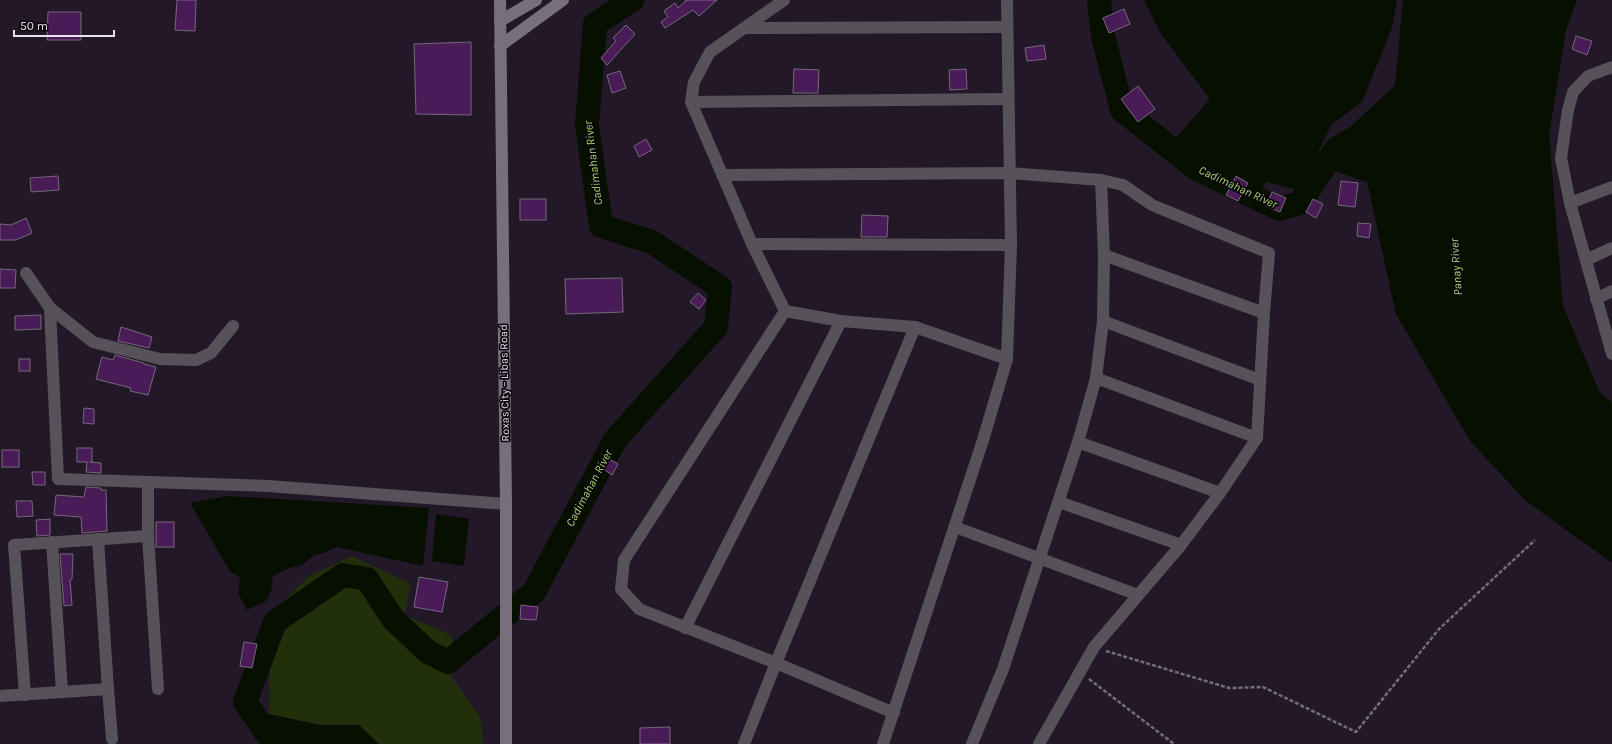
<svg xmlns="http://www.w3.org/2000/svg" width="1612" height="744" font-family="Karla,sans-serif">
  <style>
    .green { fill: #212f0a }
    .water { fill: #070f00 }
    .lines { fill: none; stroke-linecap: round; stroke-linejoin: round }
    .river { stroke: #070f00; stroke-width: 24 }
    .building { fill: #491c57; stroke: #76687b }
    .path { stroke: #766d7a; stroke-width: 2.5; stroke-dasharray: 4 2; stroke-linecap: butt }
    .street { stroke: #575159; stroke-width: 12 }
    .secondary { stroke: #786f7c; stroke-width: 12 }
    .labels { text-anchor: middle; stroke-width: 3.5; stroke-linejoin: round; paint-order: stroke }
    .street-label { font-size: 11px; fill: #ebe4ee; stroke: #0a060c }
    .water-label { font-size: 12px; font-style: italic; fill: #a9d26b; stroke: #0a060c }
  </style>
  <rect width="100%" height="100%" fill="#231828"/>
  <polygon class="green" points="352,556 411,584 404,615 452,635 451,676 481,718 483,744 379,744 359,725 320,725 269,714 270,615 309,576"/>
  <g class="water">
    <path d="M1144 0H1397L1392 28 1362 102 1332 124 1299 191 1267 182C1264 185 1259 190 1255 191 1236 197 1183 159 1167 148L1210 99 1161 34Z"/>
    <polygon points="1403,0 1577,0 1566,30 1549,135 1563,306 1599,391 1612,403 1612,563 1526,501 1470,441 1396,314 1367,182 1331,170 1327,149 1395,85"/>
    <polygon points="227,496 429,508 423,566 337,547 323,553 314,555 301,566 289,568 273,576 271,591 266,601 247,610 238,593 240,578 230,571 190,503"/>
    <polygon points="436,514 469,519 464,566 432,561"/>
    <polygon points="269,714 320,725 359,725 379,744 280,744 256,733"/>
  </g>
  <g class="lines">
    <g class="river">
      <polyline points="1099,0 1103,36 1122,110 1197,169 1279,209 1300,203 1336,149 1353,139"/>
      <polyline points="315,744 296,738 267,734 245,702 275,622 343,575 367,579 393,619 428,652 448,662 534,592 615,440 716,327 720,287 652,242 601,226 587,125 595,24 632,0"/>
    </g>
  </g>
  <g class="building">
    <polygon points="177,0 196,0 195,31 175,30"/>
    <polygon points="685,0 717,0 699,16 693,10 665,28 661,22 668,17 664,11 675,3 678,8 686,1"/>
    <polygon points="1124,9 1130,24 1109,33 1103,18"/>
    <polygon points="48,12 81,12 81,40 47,40"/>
    <polygon points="626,25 635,34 607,65 601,58 616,41 613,38"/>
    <polygon points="1576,36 1592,41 1587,55 1572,49"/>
    <polygon points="471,42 471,115 416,114 414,44"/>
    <polygon points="1044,45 1046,59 1027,61 1025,48"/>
    <polygon points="794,69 819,70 818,93 793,93"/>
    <polygon points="966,69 967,89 950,90 949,70"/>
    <polygon points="620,71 626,88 612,93 607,75"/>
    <polygon points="1138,86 1155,109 1138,122 1121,99"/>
    <polygon points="646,139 652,150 639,157 634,146"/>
    <polygon points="58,176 59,190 31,192 30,178"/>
    <polygon points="1236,176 1248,183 1238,201 1226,195"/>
    <polygon points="1341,181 1358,183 1355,207 1338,205"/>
    <polygon points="1272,192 1286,198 1280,212 1266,206"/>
    <rect x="520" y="199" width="26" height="21"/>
    <polygon points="1313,199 1323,204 1316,218 1306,212"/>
    <polygon points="862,215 888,216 887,237 861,237"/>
    <polygon points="26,218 32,233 16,240 0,240 0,224 11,225"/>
    <polygon points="1358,223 1371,224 1369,238 1357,236"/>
    <polygon points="0,269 16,270 15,288 0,288"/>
    <polygon points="622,278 623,312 566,314 565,279"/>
    <polygon points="698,293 706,300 699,309 690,302"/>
    <polygon points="41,315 41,329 15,330 15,316"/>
    <polygon points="121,327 152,337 149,348 118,341"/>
    <polygon points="115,355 144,363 144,364 156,367 148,395 130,391 131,388 96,379 102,357 113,360"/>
    <rect x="19" y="359" width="11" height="12"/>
    <polygon points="84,408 94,409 94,424 83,423"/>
    <polygon points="77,448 92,448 92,462 90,462 101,463 101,473 86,472 87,462 77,462"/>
    <rect x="2" y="450" width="17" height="17"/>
    <polygon points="608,458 618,464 612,475 602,468"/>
    <polygon points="32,472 45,472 45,485 33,485"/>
    <polygon points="86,487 101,488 101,490 106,490 107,531 82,533 81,517 54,515 56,495 84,497"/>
    <polygon points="16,501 32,501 33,516 17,517"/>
    <polygon points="50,519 50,535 37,536 36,520"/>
    <rect x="156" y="522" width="18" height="25"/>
    <polygon points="60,554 73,554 72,579 70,580 72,605 64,606"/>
    <polygon points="419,577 448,582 442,612 414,607"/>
    <polygon points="521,605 538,607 536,620 520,619"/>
    <polygon points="244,642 257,644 252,668 240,666"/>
    <polygon points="670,727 670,744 640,744 640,728"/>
  </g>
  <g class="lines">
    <g class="path">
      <polyline points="1106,651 1229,688 1263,687 1356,732 1439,629 1535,540"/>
      <polyline points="1089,679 1174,744"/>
    </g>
    <g class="street">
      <polyline points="784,0 710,52 694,82 691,102 752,244 785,311 841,321 915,327 1007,359"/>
      <polyline points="744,28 1007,27"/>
      <polyline points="1612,67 1588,76 1573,92 1568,110 1561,158 1570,203 1612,354"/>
      <polyline points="691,102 1008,99"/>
      <polyline points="722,175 1009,173 1101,180 1123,185 1152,205 1269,253 1264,313 1257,438 1220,493 1181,545 1094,647 1039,744"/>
      <polyline points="1570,203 1612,187"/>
      <polyline points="752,244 1011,245"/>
      <polyline points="1104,255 1264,313"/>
      <polyline points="1586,260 1612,248"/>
      <polyline points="26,273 50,308 58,479 268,486 506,504"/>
      <polyline points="1596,299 1612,291"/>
      <polyline points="50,308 93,342 160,359 196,360 211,353 233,326"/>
      <polyline points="785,311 624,560 621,589 639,609 776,663 894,713"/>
      <polyline points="1103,321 1260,380"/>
      <polyline points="1096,378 1257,438"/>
      <polyline points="1078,442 1220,493"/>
      <polyline points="148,483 148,536 158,689"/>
      <polyline points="1059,502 1181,545"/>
      <polyline points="955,527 1138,595"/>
      <polyline points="98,539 108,689"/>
      <polyline points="52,542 62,692 108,689 112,739"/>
      <polyline points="685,628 841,321"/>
      <polyline points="25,695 14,545 148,536"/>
      <polyline points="0,696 62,692"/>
      <polyline points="744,744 776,663 915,327"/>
      <polyline points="883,744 983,440 1007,359 1011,245 1007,0"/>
      <polyline points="972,744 1003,669 1078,442 1096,378 1103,321 1104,255 1101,180"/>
    </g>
    <g class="secondary">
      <polyline points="500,0 506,504 506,744"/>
      <polyline points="500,21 536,0"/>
      <polyline points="500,46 563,0"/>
    </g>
  </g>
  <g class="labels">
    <g class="street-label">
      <text transform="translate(504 383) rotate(-91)" y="4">Roxas City – Libas Road</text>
    </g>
    <g class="water-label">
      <text transform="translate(593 163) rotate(-97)" y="4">Cadimahan River</text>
      <text transform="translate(1238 187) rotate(25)" y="4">Cadimahan River</text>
      <text transform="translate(1456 267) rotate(-94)" y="4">Panay River</text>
      <text transform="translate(589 488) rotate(-62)" y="4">Cadimahan River</text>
    </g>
  </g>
  <path d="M14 30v6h100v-6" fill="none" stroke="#ebe4ee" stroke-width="2"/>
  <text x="20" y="30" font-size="12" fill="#ebe4ee" stroke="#0a060c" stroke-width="3" paint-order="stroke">50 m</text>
</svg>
